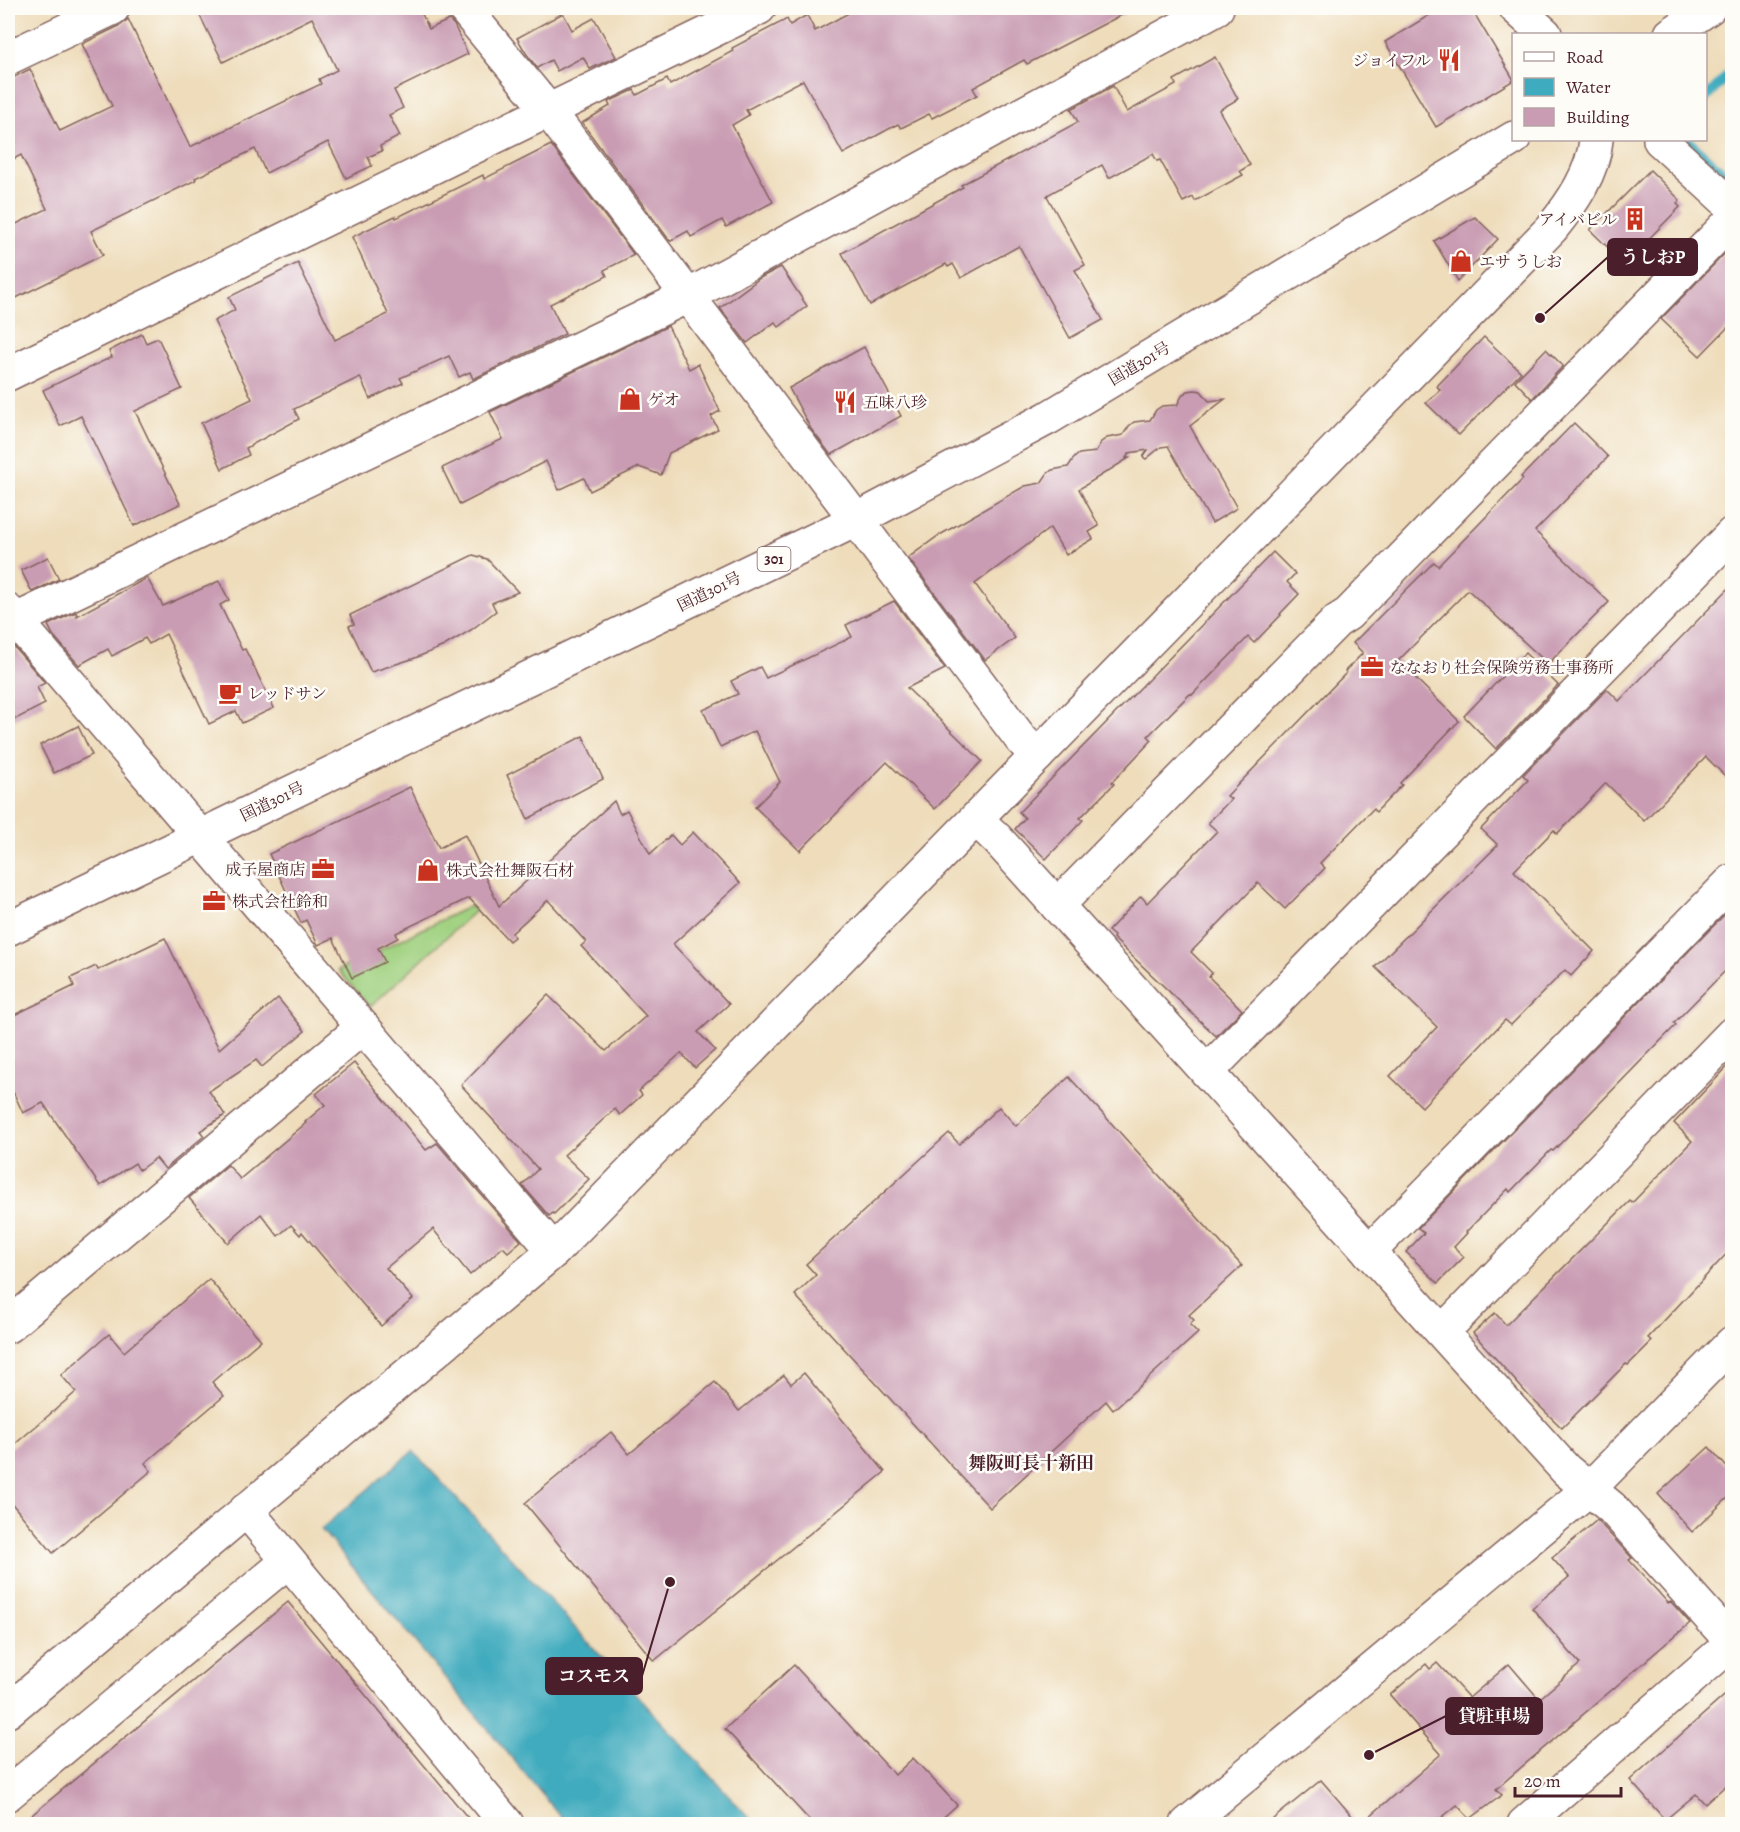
<svg xmlns="http://www.w3.org/2000/svg" width="1740" height="1832" font-family="Alegreya,'Noto Serif JP',serif">
  <style>
    .green { fill: #a0d180; stroke: #757856; stroke-width: 1.5 }
    .water { fill: #3fabbe; stroke: #446574; stroke-width: 1.5 }
    .lines { fill: none; stroke-linecap: round; stroke-linejoin: round }
    .stream { stroke: #3fabbe; stroke-width: 10 }
    .building { fill: #c99cb3 }
    .minor-casing { stroke: #83615d; stroke-width: 36 }
    .highway-casing { stroke: #83615d; stroke-width: 36 }
    .minor { stroke: #fff; stroke-width: 33 }
    .highway { stroke: #fff; stroke-width: 33 }
    .labels { text-anchor: middle; stroke-width: 5; stroke-linejoin: round; paint-order: stroke }
    .shield { fill: #fdfcf7; stroke: #806168; stroke-width: 1.5 }
    .shield-label { font-size: 15px; font-weight: bold; fill: #4a1f2b }
    .poi-label { font-size: 16px; fill: #4a1f2b; stroke: #fdfcf7; text-anchor: start }
    .street-label { font-size: 16px; fill: #4a1f2b; stroke: #fdfcf7 }
    .neighbourhood-label { font-size: 18px; font-weight: bold; fill: #4a1f2b; stroke: #fdfcf7 }
    .leader { fill: none; stroke: #4a1f2b; stroke-width: 2 }
    .callout-dot { fill: #4a1f2b; stroke: #fdfcf7; stroke-width: 2 }
    .callout { fill: #4a1f2b; stroke: #4a1f2b; stroke-width: 2 }
    .callout-label { font-size: 18px; text-anchor: middle; font-weight: bold; fill: #fff }
  </style>
  <rect width="100%" height="100%" fill="#fdfcf7"/>
  <filter id="ink" filterUnits="userSpaceOnUse"><feTurbulence type="fractalNoise" baseFrequency=".0167" numOctaves="2"/><feDisplacementMap in="SourceGraphic" scale="12" xChannelSelector="R" yChannelSelector="G"/><feConvolveMatrix kernelMatrix="1 2 1 2 8 2 1 2 1" color-interpolation-filters="sRGB"/></filter>
  <filter id="wash" filterUnits="userSpaceOnUse"><feTurbulence type="fractalNoise" baseFrequency=".008" numOctaves="4" result="noise"/><feDisplacementMap in="SourceGraphic" scale="24" xChannelSelector="R" yChannelSelector="G"/><feGaussianBlur stdDeviation="1.35" result="paint"/><feColorMatrix in="noise" values="0 0 0 0 0 0 0 0 0 0 0 0 0 0 0 0 0 1.4 0 .05"/><feComposite in="paint" operator="in"/></filter>
  <g filter="url(#wash)">
    <rect width="100%" height="100%" fill="#eedcba"/>
    <polygon class="green" points="470,906 475,911 370,1007 338,970"/>
    <polygon class="water" points="413,1451 755,1824 567,1824 321,1529"/>
    <g class="lines">
      <g class="stream">
        <polyline points="1706,98 1732,71"/>
        <polyline points="1687,140 1732,181"/>
      </g>
    </g>
    <g id="blocks">
      <g class="building">
        <polygon points="196,8 419,8 429,29 449,20 454,25 468,54 394,90 403,108 389,115 400,136 380,146 382,151 368,157 372,166 346,178 328,142 266,173 255,149 195,178 196,180 91,231 103,255 8,302 8,228 47,209 21,155 8,162 8,80 30,69 60,131 112,106 82,44 121,25 128,19 190,147 321,84 319,79 337,70 312,18 223,62"/>
        <polygon points="858,8 1135,8 1027,64 1024,60 973,88 977,95 932,118 929,114 901,128 898,124 843,154 803,80 746,110 749,115 732,125 773,202 726,227 722,220 691,237 688,231 670,241 582,123 610,106 608,102 634,90 637,95 667,79 670,85 733,51 732,48 787,19 790,25 807,15 815,31"/>
        <polygon points="1441,8 1471,8 1514,80 1436,127 1385,42"/>
        <polygon points="563,13 572,30 594,18 616,57 590,69 583,57 557,71 551,60 537,68 526,53 517,38"/>
        <polygon points="1215,57 1238,99 1219,110 1250,165 1240,171 1243,175 1195,201 1193,197 1183,202 1160,160 1157,161 1153,154 1109,178 1102,165 1049,194 1047,196 1085,265 1075,270 1103,320 1070,338 1019,246 961,278 953,264 948,267 946,264 870,305 842,253 963,187 961,185 1078,122 1071,109 1113,86 1127,112 1176,85 1174,80"/>
        <polygon points="551,145 634,255 604,270 607,276 550,304 565,334 473,379 470,372 459,377 449,356 400,378 403,383 370,399 360,377 294,409 299,419 246,448 249,455 222,469 201,423 252,399 214,321 235,310 229,297 298,263 335,340 388,314 352,237 395,216 396,218 483,175 484,179"/>
        <polygon points="1650,170 1680,200 1677,204 1680,207 1628,260 1625,258 1621,260 1590,230"/>
        <polygon points="1475,217 1498,239 1458,281 1434,241"/>
        <polygon points="1732,246 1732,323 1700,356 1661,319"/>
        <polygon points="781,267 807,306 779,327 775,322 747,343 720,308 760,278"/>
        <polygon points="668,326 689,369 698,364 720,411 711,416 718,429 669,453 661,475 639,467 590,491 584,478 559,490 546,461 460,505 442,468 503,439 490,412"/>
        <polygon points="142,334 146,343 158,338 182,389 135,411 180,504 134,526 81,416 60,426 43,390 112,357 109,351"/>
        <polygon points="1484,337 1521,372 1459,435 1426,403 1440,390 1437,386"/>
        <polygon points="864,347 901,416 831,455 811,429 789,388"/>
        <polygon points="1546,349 1563,366 1532,399 1515,381"/>
        <polygon points="1195,390 1201,391 1209,401 1225,399 1190,426 1237,508 1212,523 1168,446 1161,447 1146,459 1143,457 1148,450 1129,453 1126,458 1129,458 1079,489 1099,526 1089,532 1093,539 1066,555 1050,528 975,584 1015,638 985,660 908,558 938,536 1025,486 1041,483 1047,474 1052,470 1068,467 1074,458 1079,454 1096,452 1101,442 1107,438 1123,435 1129,426 1134,422 1150,420 1156,410 1162,406 1177,405 1183,394 1188,391"/>
        <polygon points="1574,423 1608,457 1535,531 1609,602 1548,664 1468,590 1398,661 1459,721 1400,783 1402,785 1376,812 1373,809 1320,863 1325,868 1285,909 1258,883 1191,952 1212,973 1209,977 1242,1010 1216,1036 1113,938 1114,936 1108,931 1141,896 1147,903 1217,831 1208,823 1231,799 1227,796 1346,673 1345,671 1363,653 1353,643 1434,562 1438,566 1523,479 1521,477"/>
        <polygon points="1273,552 1295,574 1287,582 1299,594 1280,614 1281,615 1254,643 1248,637 1192,695 1190,694 1148,736 1152,740 1112,782 1114,784 1080,818 1083,820 1046,859 1015,829 1025,818 1019,812"/>
        <polygon points="473,555 487,559 518,592 492,603 496,611 471,630 444,646 415,658 371,672 349,626 354,624 350,615"/>
        <polygon points="48,557 59,579 32,592 21,570"/>
        <polygon points="147,578 163,606 219,581 229,600 220,605 242,650 245,649 274,708 242,723 236,711 209,724 166,634 149,644 145,638 112,656 108,649 79,665 53,635 48,625 76,612 77,616"/>
        <polygon points="1732,585 1732,783 1706,757 1644,821 1606,783 1557,834 1554,830 1514,871 1594,951 1571,976 1565,970 1511,1025 1505,1020 1422,1107 1390,1076 1437,1027 1375,967 1498,845 1481,829 1528,780 1523,775 1607,689 1619,701"/>
        <polygon points="894,601 945,669 907,688 982,761 935,809 887,762 800,851 755,807 780,782 755,731 720,747 703,710 738,694 731,681 760,667 766,678 852,637 846,625"/>
        <polygon points="10,642 45,683 37,687 45,704 8,723 8,643"/>
        <polygon points="1525,653 1558,685 1496,749 1464,716"/>
        <polygon points="78,726 92,755 54,773 40,745"/>
        <polygon points="583,736 603,779 528,819 507,775"/>
        <polygon points="410,787 439,848 465,835 499,906 614,801 620,814 627,810 650,854 671,835 680,845 693,832 740,883 673,944 729,1004 698,1032 715,1050 695,1068 681,1053 639,1091 642,1095 620,1115 615,1109 564,1155 589,1179 554,1214 553,1213 549,1216 522,1185 538,1169 461,1085 548,995 606,1051 646,1016 581,946 586,942 548,900 512,933 514,937 509,941 469,898 396,933 398,938 378,948 385,962 352,978 333,938 318,945 306,920 301,923 269,854"/>
        <polygon points="1732,907 1732,964 1674,1023 1676,1025 1553,1151 1551,1150 1510,1192 1508,1189 1466,1232 1467,1233 1454,1247 1464,1257 1438,1283 1406,1252 1424,1233 1418,1228"/>
        <polygon points="165,938 219,1049 278,998 305,1031 262,1067 256,1060 209,1091 225,1115 200,1131 204,1136 165,1169 156,1158 139,1170 135,1163 100,1186 43,1103 23,1113 8,1081 8,1018 74,986 71,978 96,966 98,970"/>
        <polygon points="1732,1062 1732,1248 1648,1338 1652,1341 1628,1365 1626,1364 1562,1428 1528,1395 1473,1333 1495,1313 1506,1325 1630,1201 1632,1203 1692,1141 1674,1123"/>
        <polygon points="354,1063 426,1150 437,1143 521,1241 508,1252 503,1247 470,1275 433,1229 386,1268 413,1299 381,1326 302,1232 300,1235 291,1225 278,1236 261,1214 228,1243 189,1198 228,1165 240,1179 306,1123 305,1122 325,1105 316,1094"/>
        <polygon points="1069,1077 1242,1266 1189,1315 1194,1320 1190,1325 1198,1333 1113,1410 1106,1401 990,1508 795,1295 816,1275 806,1264 949,1133 959,1144 999,1107 1016,1126"/>
        <polygon points="209,1279 261,1340 212,1382 224,1396 145,1463 151,1471 53,1553 8,1499 8,1450 76,1392 61,1375 109,1334 124,1352"/>
        <polygon points="804,1373 885,1472 654,1661 525,1503 611,1432 629,1454 715,1382 739,1411 784,1375 791,1384"/>
        <polygon points="1709,1447 1732,1473 1732,1494 1692,1532 1658,1494"/>
        <polygon points="1597,1520 1632,1558 1629,1560 1668,1603 1671,1602 1690,1623 1496,1789 1502,1795 1470,1819 1457,1805 1434,1824 1361,1824 1441,1754 1390,1695 1426,1664 1430,1669 1437,1663 1469,1698 1509,1664 1539,1699 1580,1664 1532,1608 1569,1577 1552,1558"/>
        <polygon points="288,1602 473,1824 21,1824"/>
        <polygon points="794,1665 895,1775 913,1758 957,1805 936,1824 813,1824 725,1729"/>
        <polygon points="1732,1689 1732,1780 1705,1804 1696,1794 1665,1820 1630,1780"/>
        <polygon points="1321,1780 1359,1824 1267,1824"/>
      </g>
    </g>
  </g>
  <g filter="url(#ink)">
    <use href="#blocks" fill-opacity="0" stroke="#83615d" stroke-width="1.5"/>
    <g class="lines">
      <g class="minor-casing">
        <g id="minor">
          <polyline points="464,8 548,110 1021,739 1037,756"/>
          <polyline points="1516,8 1545,34"/>
          <polyline points="8,58 113,8"/>
          <polyline points="1660,140 1732,206"/>
          <polyline points="8,374 759,8"/>
          <polyline points="8,611 554,1251"/>
          <polyline points="8,624 688,296 1217,8"/>
          <polyline points="976,819 997,839 1566,1470 1612,1508 1732,1642"/>
          <polyline points="1057,906 1337,621 1348,614 1732,220"/>
          <polyline points="1207,1072 1732,534"/>
          <polyline points="1369,1252 1732,881"/>
          <polyline points="8,1326 363,1027"/>
          <polyline points="1441,1331 1455,1319 1732,1034"/>
          <polyline points="246,1510 507,1824"/>
          <path d="M8 1711 554 1251 1552 228C1572 203 1593 173 1596 140"/>
          <polyline points="8,1794 288,1561"/>
          <polyline points="1187,1824 1589,1489 1732,1343"/>
          <polyline points="1524,1824 1732,1643"/>
        </g>
      </g>
      <g class="highway-casing">
        <g id="highway">
          <polyline points="1671,34 1709,8"/>
          <polyline points="8,929 856,520 1048,418 1514,138"/>
        </g>
      </g>
      <use href="#minor" class="minor"/>
      <use href="#highway" class="highway"/>
    </g>
  </g>
  <defs>
    <g id="restaurant-bare" transform="scale(1.8)"><path d="M-5-6h1v4h1v-4h1v4h1v-4h1v5L-1.5 .5V6h-2V.5L-5-1ZM5-6V6H3V1.5H1.5Q1.5-4 5-6Z" fill="#c8321e" stroke="#fdfcf7" stroke-width="2.5" paint-order="stroke"/></g>
    <g id="building-bare" transform="scale(1.8)"><path d="M-4-6H4V6H1V3H-1V6H-4ZM-2.5-4.3h1.7v1.8h-1.7ZM.8-4.3h1.7v1.8H.8ZM-2.5-1h1.7V.8h-1.7ZM.8-1h1.7V.8H.8Z" fill="#c8321e" stroke="#fdfcf7" stroke-width="2.5" paint-order="stroke"/></g>
    <g id="shop-bare" transform="scale(1.8)"><path d="M-5-2.5h2.3a2.7 3.5 0 0 1 5.4 0H5L5.5 6h-11ZM-1.5-2.5h3a1.5 2.3 0 0 0-3 0Z" fill="#c8321e" stroke="#fdfcf7" stroke-width="2.5" paint-order="stroke"/></g>
    <g id="office-bare" transform="scale(1.8)"><path d="M-6-3h4V-5.5h4V-3h4V5H-6ZM-1-4.5V-3h2v-1.5ZM-6 0V1H6V0Z" fill="#c8321e" stroke="#fdfcf7" stroke-width="2.5" paint-order="stroke"/></g>
    <g id="cafe-bare" transform="scale(1.8)"><path d="M-5.5-4.5H6V0H3Q3 3.5 0 3.5H-2.5Q-5.5 3.5-5.5 0ZM3-3.2v2h1.7v-2ZM-6 4.5H4V6H-6Z" fill="#c8321e" stroke="#fdfcf7" stroke-width="2.5" paint-order="stroke"/></g>
  </defs>
  <g fill-rule="evenodd">
    <use href="#restaurant-bare" x="1449" y="60"/>
    <use href="#building-bare" x="1635" y="219"/>
    <use href="#shop-bare" x="1461" y="261"/>
    <use href="#shop-bare" x="630" y="399"/>
    <use href="#restaurant-bare" x="845" y="402"/>
    <use href="#office-bare" x="1372" y="667"/>
    <use href="#cafe-bare" x="230" y="693"/>
    <use href="#office-bare" x="323" y="869"/>
    <use href="#shop-bare" x="428" y="870"/>
    <use href="#office-bare" x="214" y="901"/>
  </g>
  <g class="labels">
    <rect class="shield" x="757.5" y="547" width="33" height="24" rx="4.5"/>
    <g class="shield-label">
      <text x="774" y="564">301</text>
    </g>
    <g class="poi-label">
      <text x="1431" y="66" text-anchor="end">ジョイフル</text>
      <text x="1617" y="225" text-anchor="end">アイバビル</text>
      <text x="1479" y="267">エサ うしお</text>
      <text x="648" y="405">ゲオ</text>
      <text x="863" y="408">五味八珍</text>
      <text x="1390" y="673">ななおり社会保険労務士事務所</text>
      <text x="248" y="699">レッドサン</text>
      <text x="305" y="875" text-anchor="end">成子屋商店</text>
      <text x="446" y="876">株式会社舞阪石材</text>
      <text x="232" y="907">株式会社鈴和</text>
    </g>
    <g class="street-label">
      <text transform="translate(1139 363) rotate(-31)" y="6">国道301号</text>
      <text transform="translate(709 591) rotate(-26)" y="6">国道301号</text>
      <text transform="translate(272 801) rotate(-26)" y="6">国道301号</text>
    </g>
    <g class="neighbourhood-label">
      <text x="1031" y="1469">舞阪町長十新田</text>
    </g>
  </g>
  <path class="leader" d="M1540 318L1608 257M670 1582L642 1676M1369 1755L1446 1716"/>
  <g class="callout-dot">
    <circle cx="1540" cy="318" r="6"/>
    <circle cx="670" cy="1582" r="6"/>
    <circle cx="1369" cy="1755" r="6"/>
  </g>
  <g class="callout">
    <rect x="1608" y="239" width="89" height="36" rx="6"/>
    <rect x="546" y="1658" width="96" height="36" rx="6"/>
    <rect x="1446" y="1698" width="96" height="36" rx="6"/>
  </g>
  <g class="callout-label">
    <text x="1653" y="263">うしおP</text>
    <text x="594" y="1682">コスモス</text>
    <text x="1494" y="1722">貸駐車場</text>
  </g>
  <rect width="1740" height="1832" fill="none" stroke="#fdfcf7" stroke-width="30"/>
  <rect x="1512" y="33" width="195" height="108" fill="#fdfcf7" stroke="#b5a4a5" stroke-width="1.5"/>
  <rect x="1524" y="52" width="30" height="9" fill="#ffffff" stroke="#b5a4a5" stroke-width="1.5"/>
  <text x="1566" y="63" font-size="18" fill="#4a1f2b">Road</text>
  <rect x="1524" y="78" width="30" height="18" fill="#3fabbe" stroke="#b5a4a5" stroke-width="1.5"/>
  <text x="1566" y="93" font-size="18" fill="#4a1f2b">Water</text>
  <rect x="1524" y="108" width="30" height="18" fill="#c99cb3" stroke="#b5a4a5" stroke-width="1.5"/>
  <text x="1566" y="123" font-size="18" fill="#4a1f2b">Building</text>
  <path d="M1515 1787v9h106v-9" fill="none" stroke="#4a1f2b" stroke-width="3"/>
  <text x="1524" y="1787" font-size="18" fill="#4a1f2b" stroke="#fdfcf7" stroke-width="4.5" paint-order="stroke">20 m</text>
</svg>
